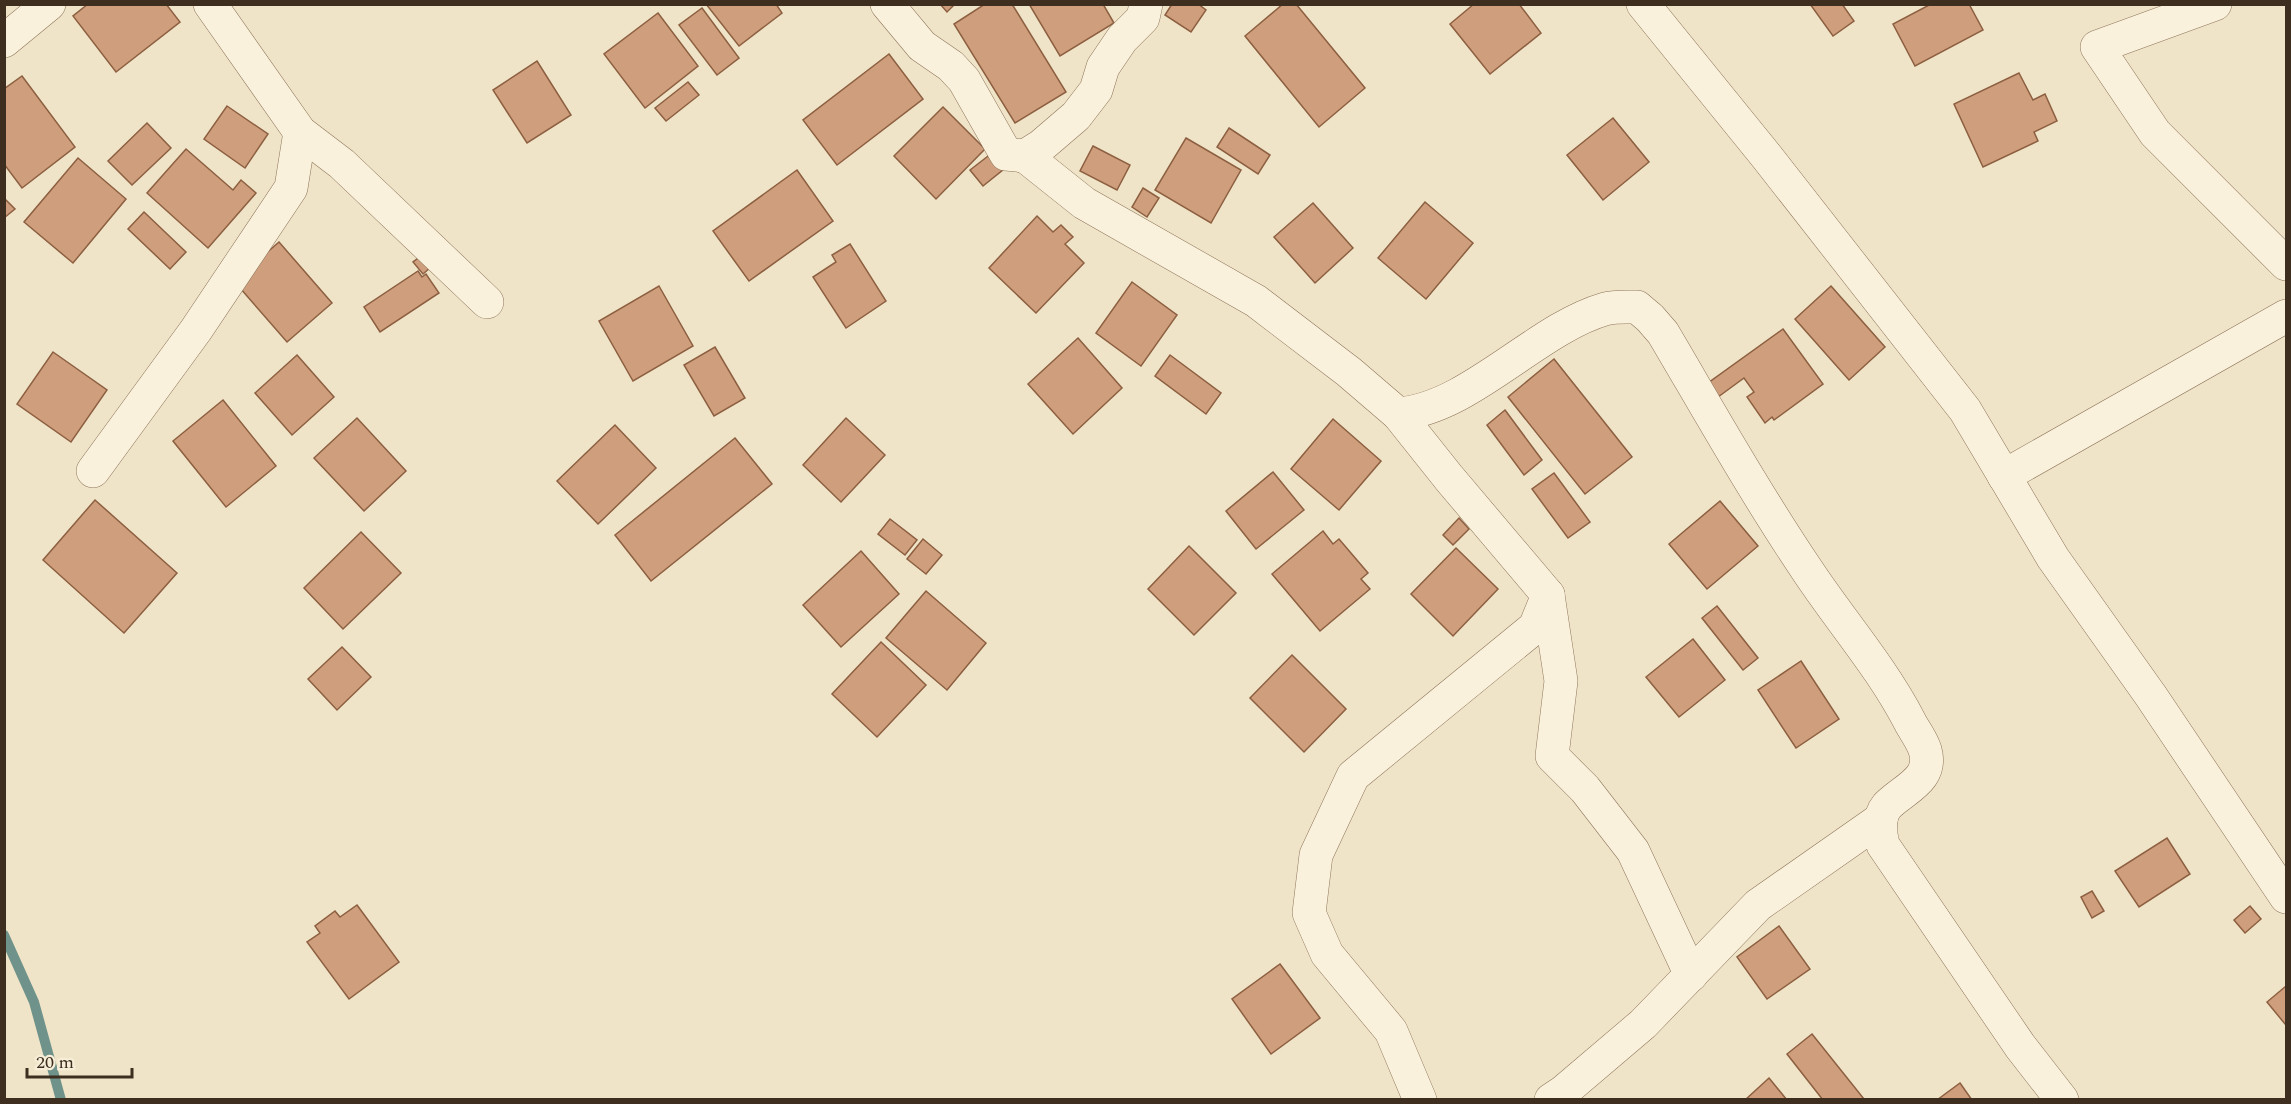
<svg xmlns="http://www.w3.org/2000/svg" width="2291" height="1104" font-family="Spectral,serif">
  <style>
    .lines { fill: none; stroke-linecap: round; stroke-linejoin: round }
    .stream { stroke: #6f938a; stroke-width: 10 }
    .building { fill: #cf9f7d; stroke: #8d5f41; stroke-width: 1.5 }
    .minor-casing { stroke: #8d765c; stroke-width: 34 }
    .minor { stroke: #faf1dc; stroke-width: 33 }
  </style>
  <rect width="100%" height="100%" fill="#f0e4c8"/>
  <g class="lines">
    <polyline class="stream" points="4,935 34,1002 61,1100"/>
  </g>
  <g class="building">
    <polygon points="88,4 166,4 180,22 116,72 73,16"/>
    <polygon points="706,4 776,4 782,13 739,46"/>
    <polygon points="940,4 955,4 947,12"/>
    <polygon points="985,4 1012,4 1066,92 1015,123 954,24"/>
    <polygon points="1029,4 1103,4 1114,23 1060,56"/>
    <polygon points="1172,4 1198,4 1206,10 1191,32 1165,15"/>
    <polygon points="1283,4 1296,4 1365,88 1319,127 1245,36"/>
    <polygon points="1474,4 1519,4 1541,33 1490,74 1450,24"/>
    <polygon points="1810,4 1842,4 1854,21 1833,36"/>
    <polygon points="1931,4 1969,4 1983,30 1915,66 1893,24"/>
    <polygon points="702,8 739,58 717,75 679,25"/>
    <polygon points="658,13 698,66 645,108 604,54"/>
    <polygon points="889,54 923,99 837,165 803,120"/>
    <polygon points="537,61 571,115 527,143 493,90"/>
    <polygon points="2019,73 2033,100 2045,94 2057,121 2034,132 2038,141 1983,167 1954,104"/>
    <polygon points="22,76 75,147 22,188 4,164 4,89"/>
    <polygon points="688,82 699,95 666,121 655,108"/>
    <polygon points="227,106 268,134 245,168 204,139"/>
    <polygon points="943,107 985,149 936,199 894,156"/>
    <polygon points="1613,118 1649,162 1603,200 1567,155"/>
    <polygon points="147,123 171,148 132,185 108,161"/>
    <polygon points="1229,128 1270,155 1258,174 1217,147"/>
    <polygon points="1186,138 1241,170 1211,223 1155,190"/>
    <polygon points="1093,146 1130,165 1117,190 1080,171"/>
    <polygon points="186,149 233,190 241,180 256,193 208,248 147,193"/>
    <polygon points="992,153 1004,169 983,186 970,170"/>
    <polygon points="78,158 126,199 73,263 24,222"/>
    <polygon points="797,170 833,221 749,281 713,231"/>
    <polygon points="1143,188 1159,198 1147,217 1132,207"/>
    <polygon points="4,198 15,209 4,218"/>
    <polygon points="1425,202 1473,243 1426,299 1378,258"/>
    <polygon points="1313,203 1353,248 1315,283 1274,237"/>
    <polygon points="144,212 186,252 170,269 128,229"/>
    <polygon points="1037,216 1053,232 1061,225 1073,237 1065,244 1084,263 1036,313 989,268"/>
    <polygon points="279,242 332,303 287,342 234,281"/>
    <polygon points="850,244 886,301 846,328 813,277 836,262 832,255"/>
    <polygon points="421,256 431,267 423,274 413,262"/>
    <polygon points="418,271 422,277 426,274 439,293 380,332 364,307"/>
    <polygon points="1132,282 1177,315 1141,366 1096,333"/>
    <polygon points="659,286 693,346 633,381 599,321"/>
    <polygon points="1831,286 1885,347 1849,380 1795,319"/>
    <polygon points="1783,329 1823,384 1774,420 1772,417 1765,423 1747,397 1754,392 1744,378 1718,397 1708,383"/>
    <polygon points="1078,338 1122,388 1073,434 1028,384"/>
    <polygon points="715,347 745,398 714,416 684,365"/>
    <polygon points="53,352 107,390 71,442 17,404"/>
    <polygon points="297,355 334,397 292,435 255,393"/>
    <polygon points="1170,355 1221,393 1206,414 1155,376"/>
    <polygon points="1554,359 1632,457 1585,494 1508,397"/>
    <polygon points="223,400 276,466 226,507 173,441"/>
    <polygon points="1505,410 1542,460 1524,475 1487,425"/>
    <polygon points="357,418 406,471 364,511 314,458"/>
    <polygon points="846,418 885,455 841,502 803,465"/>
    <polygon points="1333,419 1381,461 1339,510 1291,469"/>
    <polygon points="615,425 656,468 598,524 557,481"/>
    <polygon points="735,438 772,484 651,581 615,535"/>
    <polygon points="1273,472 1304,510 1256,549 1226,511"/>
    <polygon points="1554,473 1590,522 1568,538 1532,489"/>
    <polygon points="95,500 177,573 124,633 43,560"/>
    <polygon points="1720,501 1758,546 1707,589 1669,544"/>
    <polygon points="1459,518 1469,529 1453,545 1443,535"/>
    <polygon points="890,519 917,540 905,555 878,534"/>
    <polygon points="1323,531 1333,544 1339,539 1368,573 1361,579 1370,589 1320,631 1272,574"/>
    <polygon points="361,532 401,573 343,629 304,588"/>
    <polygon points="923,539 942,555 926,574 907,559"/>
    <polygon points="1189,546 1236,593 1194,635 1148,589"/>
    <polygon points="1456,548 1498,589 1453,636 1411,594"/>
    <polygon points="861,551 899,594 841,647 803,605"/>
    <polygon points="926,591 986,643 947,690 886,638"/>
    <polygon points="1717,606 1758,658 1743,670 1702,618"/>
    <polygon points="1693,639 1725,680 1679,717 1646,677"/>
    <polygon points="881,642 926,685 877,737 832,694"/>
    <polygon points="342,647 371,677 337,710 308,679"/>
    <polygon points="1292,655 1346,709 1304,752 1250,698"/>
    <polygon points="1801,661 1839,719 1796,748 1758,690"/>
    <polygon points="2167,838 2190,874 2139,907 2115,871"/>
    <polygon points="2092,891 2104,911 2092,918 2081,897"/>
    <polygon points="357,905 399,962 349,999 307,942 320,933 315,926 335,911 340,917"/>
    <polygon points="2250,906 2261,919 2245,933 2234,920"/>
    <polygon points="1779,926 1810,969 1767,999 1737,957"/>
    <polygon points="1280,964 1320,1018 1271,1054 1232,999"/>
    <polygon points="2286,986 2286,1023 2285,1024 2267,1002"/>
    <polygon points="1812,1034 1864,1099 1864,1100 1823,1100 1787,1054"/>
    <polygon points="1769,1078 1787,1100 1745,1100"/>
    <polygon points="1960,1083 1972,1100 1937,1100"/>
  </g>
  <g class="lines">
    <g class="minor-casing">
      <g id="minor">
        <polyline points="210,4 300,132 342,164 487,302"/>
        <polyline points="887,4 922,46 951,66 964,80 1006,154 1025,156 1041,146 1076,116 1096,90 1103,67 1122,39 1143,18 1146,4"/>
        <polyline points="1643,4 1767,157 1965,410 2053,558 2151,696 2286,897"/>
        <polyline points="2215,4 2097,47 2155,133 2286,264"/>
        <polyline points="4,41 49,4"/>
        <path d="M1025 156 1084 203 1256 301 1349 372 1398 414C1469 409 1536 329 1605 309 1615 306 1627 307 1637 307L1650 318 1663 333C1709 411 1754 491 1805 567 1839 619 1881 666 1910 722 1914 730 1922 740 1925 750 1934 780 1903 789 1887 806 1878 817 1880 832 1883 845L2020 1046 2062 1100"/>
        <polyline points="1398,414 1449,478 1548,595 1535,627 1353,776 1316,855 1309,913 1327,954 1391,1031 1420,1100"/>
        <polyline points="93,471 196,330 291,188 300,132"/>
        <polyline points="2004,476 2286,316"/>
        <polyline points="1548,595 1561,681 1552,756 1585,789 1633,851 1691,975"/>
        <polyline points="1551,1100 1563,1092 1643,1024 1758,905 1881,819"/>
      </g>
    </g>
    <use href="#minor" class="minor"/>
  </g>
  <rect width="2291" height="1104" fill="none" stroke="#3d2e20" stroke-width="12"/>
  <path d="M27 1068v9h105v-9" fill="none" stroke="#3d2e20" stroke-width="3"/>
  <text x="36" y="1068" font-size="18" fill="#3d2e20" stroke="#f7eed8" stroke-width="4.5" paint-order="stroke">20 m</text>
</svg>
